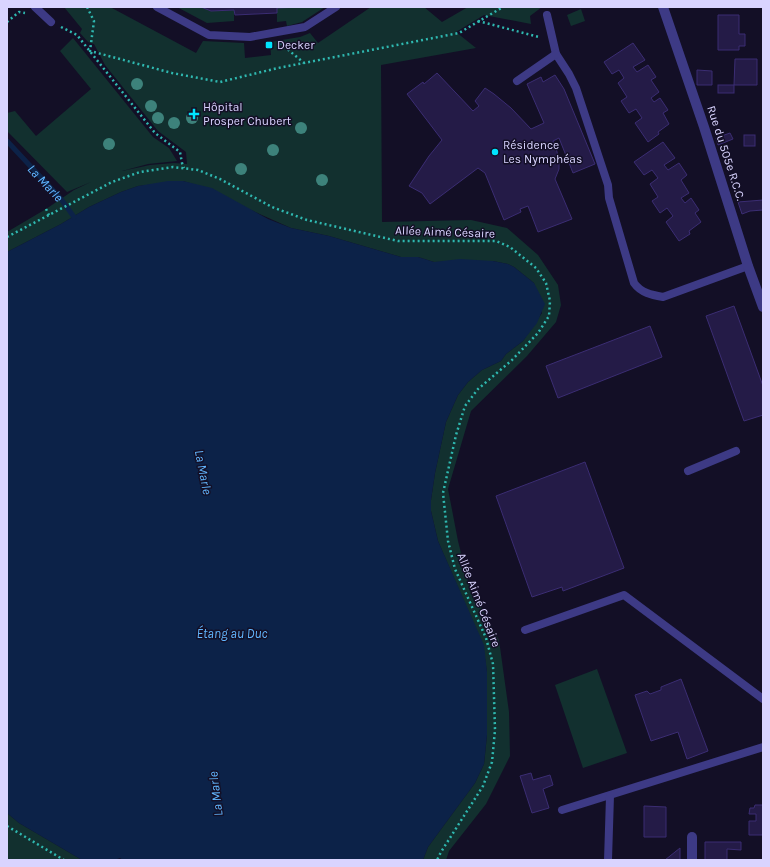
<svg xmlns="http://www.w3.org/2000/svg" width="770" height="867" font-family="Karla,sans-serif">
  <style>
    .green { fill: #12302f }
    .water { fill: #0c2248 }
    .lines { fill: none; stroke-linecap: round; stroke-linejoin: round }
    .stream { stroke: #0c2248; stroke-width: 5 }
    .building { fill: #241b47; stroke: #3b2d73 }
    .path { stroke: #2fb8b0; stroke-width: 2.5; stroke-dasharray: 2 3; stroke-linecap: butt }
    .lane { stroke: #3d3a85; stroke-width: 8 }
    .street { stroke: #3d3a85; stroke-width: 10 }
    .tree { fill: #3d827b }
    .poi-dot { fill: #00e5ff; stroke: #130f26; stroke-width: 1.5 }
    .labels { text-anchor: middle; stroke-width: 3; stroke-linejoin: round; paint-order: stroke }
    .poi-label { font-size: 12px; fill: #d9d4ff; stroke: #130f26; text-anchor: start }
    .street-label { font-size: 12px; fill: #d9d4ff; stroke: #130f26 }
    .water-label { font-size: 13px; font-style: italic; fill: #62b6ff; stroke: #130f26 }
  </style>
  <rect width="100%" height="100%" fill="#130f26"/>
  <g class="green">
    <polygon points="64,7 110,7 196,53 203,41 244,43 245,58 271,55 270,42 300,37 310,33 318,43 371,7 424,7 442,22 468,7 542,7 530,16 531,24 484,15 456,32 476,48 381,65 382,222 471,220 507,228 538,255 558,285 561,305 556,322 527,356 471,411 448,489 458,541 469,585 499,640 509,712 510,756 486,804 449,851 446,860 423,860 428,847 475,783 484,764 487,735 487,672 483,645 438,541 431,511 431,500 435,473 446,422 458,395 468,382 482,370 501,361 506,354 523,341 542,313 534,283 514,267 508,264 493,261 434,262 418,257 401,257 329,236 291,228 193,184 183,181 138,186 121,192 89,207 61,224 7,252 7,232 46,209 74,190 91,182 67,192 7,131 7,113 15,111 36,136 91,89 60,51 73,38 153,137 169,148 177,161 148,164 122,171 150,165 174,163 187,164 186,152 158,131 105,65 94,44 88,42 80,33 82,29"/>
    <polygon points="177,7 201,7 211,11 234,10 234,21 207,23"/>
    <polygon points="301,7 325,7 302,22 287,26 286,21 277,22 277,8"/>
    <polygon points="581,9 585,21 571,26 567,15"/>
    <polygon points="597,669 627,753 583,768 555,685"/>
    <polygon points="7,813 19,823 82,860 7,860"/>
  </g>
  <polygon class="water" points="168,181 183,181 212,188 268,219 291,228 329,236 401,257 418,257 434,262 460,259 493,261 508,264 514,267 534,283 545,304 537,323 523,341 506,354 501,361 482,370 468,382 458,395 446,422 435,473 431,500 431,511 438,541 484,645 487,672 487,735 484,764 475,783 428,847 423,860 123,860 120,858 114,860 82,860 19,823 7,813 7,252 61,224 89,207 121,192 138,186"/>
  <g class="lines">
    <path class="stream" id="s1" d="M7 141 61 199 74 217"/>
  </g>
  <g class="building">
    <polygon points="201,7 301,7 277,8 277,13 235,15 234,10 211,11"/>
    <polygon points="718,15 739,15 739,34 745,34 745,46 739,46 739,50 718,50"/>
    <polygon points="633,43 645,60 633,67 637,72 648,65 656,77 651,80 659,92 651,98 654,102 660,98 668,110 663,113 669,124 658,132 659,134 648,142 635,123 642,118 636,109 629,113 621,101 627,97 618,83 624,78 619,70 612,74 604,62"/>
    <polygon points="735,59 757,59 757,85 734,85"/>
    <polygon points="697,70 712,71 712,85 697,85"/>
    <polygon points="437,73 473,111 479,106 475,101 485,88 494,94 511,108 531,129 544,123 527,84 541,77 543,82 555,75 564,89 595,164 573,173 559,138 553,141 556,148 559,160 559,169 555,179 572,219 538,232 528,206 520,209 521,212 504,220 485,173 478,168 430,204 422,193 409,186 429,156 442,140 407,94 423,82 424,84"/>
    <rect x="718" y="85" width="16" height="8"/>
    <polygon points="730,133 733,139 718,145 716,138"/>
    <rect x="744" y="135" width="11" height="11"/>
    <polygon points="663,142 675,158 664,165 668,170 679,163 687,175 681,180 689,193 681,198 685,203 691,198 699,210 695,213 701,222 689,231 690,234 679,241 666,222 673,216 667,208 660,213 652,201 658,197 650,184 658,178 652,170 644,175 634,162"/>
    <polygon points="763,200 763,210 750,211 742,214 738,202"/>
    <polygon points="734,306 763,386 763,415 744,421 706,316"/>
    <polygon points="650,326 662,357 558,398 546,366"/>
    <polygon points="585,462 624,568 563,591 562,587 532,597 496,496"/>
    <polygon points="681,679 708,751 687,759 678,732 651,741 635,695 647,691 650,694 661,690 661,687"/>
    <polygon points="531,773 533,780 550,775 553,785 543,789 549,808 532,813 520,776"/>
    <polygon points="755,805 763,805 763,835 749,835 749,821 756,821 756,814 749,814 750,808 754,808"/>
    <polygon points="644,806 666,807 666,837 644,837"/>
    <polygon points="705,842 741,842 741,850 727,849 727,860 705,860"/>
    <polygon points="680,848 680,860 665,860"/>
  </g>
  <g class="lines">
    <g class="path">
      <polyline points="87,7 94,21 90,51 172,73 220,82 278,68 459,33 503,7"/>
      <polyline points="478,21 539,37"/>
      <polyline points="7,22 19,12 25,13"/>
      <polyline points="61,27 77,35 155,133 180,152 182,163 184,168"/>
      <polyline points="280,43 304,63"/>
      <polyline points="46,209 49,215"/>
      <polyline points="7,237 112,182 140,172 173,167 198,170 220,179 272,207 307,220 398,241 496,241 510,247 536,268 546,283 550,301 549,316 538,333 512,360 478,389 465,406 456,435 443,493 448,541 455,569 486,638 493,664 495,730 492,762 483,786 441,852 437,860"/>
      <polyline points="7,826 64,860"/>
    </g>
    <g class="lane">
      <polyline points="35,7 51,22"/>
      <polyline points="157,7 209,35 250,37 305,27 336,7"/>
      <path d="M547 15 556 54 569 74 576 88 608 185 609 198 634 283C641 293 652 295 663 297L748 266"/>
      <polyline points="517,81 556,54"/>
      <polyline points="688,471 736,451"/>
      <polyline points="525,630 624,595 763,699"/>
      <polyline points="562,810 763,747"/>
      <polyline points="608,860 610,796"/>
    </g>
    <g class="street">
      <polyline points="663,7 704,127 748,266 763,307"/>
      <polyline points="692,860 692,837"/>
    </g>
  </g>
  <g class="tree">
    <circle cx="137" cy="84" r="6"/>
    <circle cx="151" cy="106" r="6"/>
    <circle cx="158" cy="118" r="6"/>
    <circle cx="192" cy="118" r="6"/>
    <circle cx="174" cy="123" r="6"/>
    <circle cx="301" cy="128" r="6"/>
    <circle cx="109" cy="144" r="6"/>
    <circle cx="273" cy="150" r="6"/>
    <circle cx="241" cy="169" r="6"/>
    <circle cx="322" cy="180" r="6"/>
  </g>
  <g class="poi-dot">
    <rect x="265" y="41" width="8" height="8" rx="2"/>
    <path d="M192 108h4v4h4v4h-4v4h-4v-4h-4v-4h4z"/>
    <circle cx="495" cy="152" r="4"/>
  </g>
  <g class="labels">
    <g class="poi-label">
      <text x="277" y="49">Decker</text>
      <text x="203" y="111">Hôpital<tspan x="203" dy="14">Prosper Chubert</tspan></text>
      <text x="503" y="149">Résidence<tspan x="503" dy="14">Les Nymphéas</tspan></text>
    </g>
    <g class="street-label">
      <text transform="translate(726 153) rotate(72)" y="4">Rue du 505e R.C.C.</text>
      <text transform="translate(445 232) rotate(2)" y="4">Allée Aimé Césaire</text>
      <text transform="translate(479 600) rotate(69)" y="4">Allée Aimé Césaire</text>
    </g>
    <g class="water-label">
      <text dy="5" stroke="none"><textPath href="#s1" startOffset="57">La Marle</textPath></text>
      <text transform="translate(204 472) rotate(79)" y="5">La Marle</text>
      <text x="232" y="638">Étang au Duc</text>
      <text transform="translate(215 794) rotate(-97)" y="5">La Marle</text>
    </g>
  </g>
  <rect width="770" height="867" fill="none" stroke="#d9d4ff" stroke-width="16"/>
</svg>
